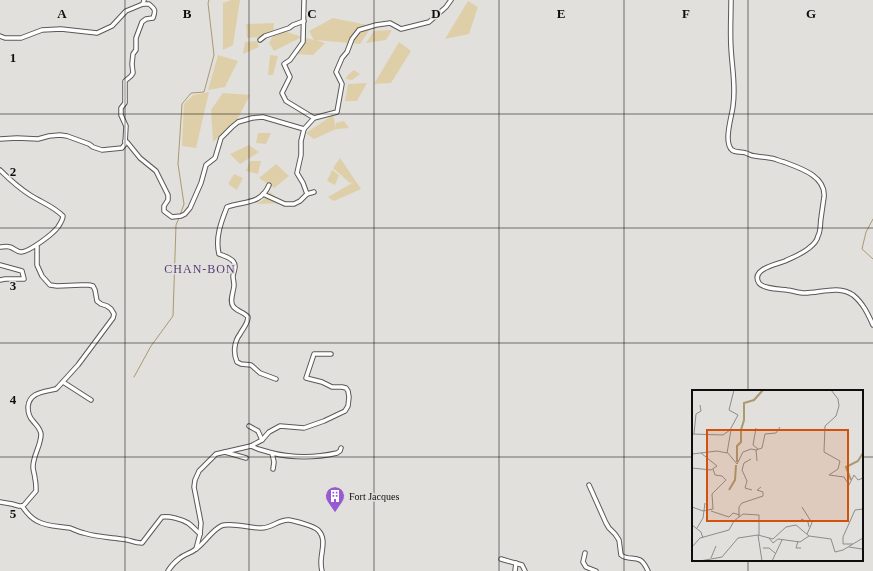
<svg xmlns="http://www.w3.org/2000/svg" width="873" height="571" font-family="Georgia,serif">
  <style>
    .green { fill: #decfa9 }
    .lines { fill: none; stroke-linecap: round; stroke-linejoin: round }
    .stream { stroke: #ab9970; stroke-width: 1 }
    .street-casing { stroke: #5a5956; stroke-width: 5.5 }
    .street { stroke: #fff; stroke-width: 3.5 }
    .grid { fill: none; stroke: #0e0e0d; stroke-width: 1; stroke-opacity: 0.55 }
    .labels { text-anchor: middle; stroke-width: 3; stroke-linejoin: round; paint-order: stroke }
    .poi-label { font-size: 10px; fill: #0e0e0d; stroke: #e2e0dd; text-anchor: start }
    .quarter-label { font-size: 12px; letter-spacing: 1px; fill: #563a75; stroke: #e2e0dd }
    .inset-river { fill: none; stroke: #ab9970; stroke-width: 2 }
    .inset-road { fill: none; stroke: #8d8c8a; stroke-width: 1 }
    .view { fill: #d2520c; fill-opacity: 0.15; stroke: #d2520c; stroke-width: 2 }
    .inset-edge { fill: none; stroke: #0e0e0d; stroke-width: 2 }
    .grid-label { font-size: 13px; text-anchor: middle; font-weight: bold; fill: #0e0e0d; stroke: #e2e0dd; stroke-width: 3; stroke-linejoin: round; paint-order: stroke }
  </style>
  <rect width="100%" height="100%" fill="#e2e0dd"/>
  <g class="green">
    <polygon points="231,0 240,0 233,45 223,50 223,3"/>
    <polygon points="468,1 478,7 469,34 445,39"/>
    <polygon points="333,18 372,26 360,44 316,40 325,43 313,55 297,54 306,38 314,40 309,31"/>
    <polygon points="274,23 273,35 279,29 302,37 274,51 269,43 273,36 247,38 246,24"/>
    <polygon points="392,30 386,40 366,43 374,31"/>
    <polygon points="257,41 259,47 243,54 245,42"/>
    <polygon points="399,42 411,51 391,83 374,84"/>
    <polygon points="218,55 238,61 225,87 208,90"/>
    <polygon points="270,55 278,56 273,75 268,75"/>
    <polygon points="354,70 360,74 352,80 345,79 349,74"/>
    <polygon points="367,83 357,101 345,101 348,84"/>
    <polygon points="209,92 196,148 182,146 184,104 193,95"/>
    <polygon points="223,93 250,95 237,120 213,142 211,110"/>
    <polygon points="333,115 336,128 336,123 344,121 349,128 337,129 336,129 314,139 306,133"/>
    <polygon points="258,133 271,133 266,144 256,143"/>
    <polygon points="249,145 259,152 240,164 230,154"/>
    <polygon points="340,158 361,189 334,201 328,197 354,182 350,183 333,168"/>
    <polygon points="250,161 261,161 258,174 246,171"/>
    <polygon points="276,164 289,176 274,188 259,178"/>
    <polygon points="332,170 339,175 335,185 327,181"/>
    <polygon points="234,174 243,178 237,190 228,184"/>
    <polygon points="270,192 283,203 257,204 264,199"/>
  </g>
  <g class="lines">
    <g class="stream">
      <polyline points="180,215 184,204 178,164 182,104 191,93 204,92 214,55 208,3 209,0"/>
      <polyline points="873,219 866,232 862,249 873,259"/>
      <polyline points="134,377 151,346 173,316 176,225 179,218"/>
    </g>
    <g class="street-casing">
      <g id="street">
        <polyline points="304,0 303,42 290,60 284,64 290,77 282,93 286,101 314,118"/>
        <path d="M731 0C731 16 730 32 731 48 732 68 736 86 733 106 732 116 723 142 732 150 736 153 741 151 746 153 749 154 751 156 755 156 760 157 765 157 770 158 774 158 779 161 784 162 800 168 826 176 824 197 823 204 822 211 821 218 820 224 821 231 818 236 817 241 813 245 809 248 802 254 793 257 785 261 778 264 750 269 759 283 763 289 781 289 787 290 794 291 799 293 805 293 820 293 839 285 853 295 863 303 868 314 873 325"/>
        <polyline points="0,36 5,38 21,38 42,30 61,29 97,33 112,26 126,11 143,4 144,0"/>
        <polyline points="260,40 265,36 289,28 293,25 304,21"/>
        <polyline points="304,129 314,118 337,112 342,84 336,72 342,58 347,52 352,39 359,30 376,25 390,23 401,29 429,22 446,7 451,0"/>
        <path d="M0 139 17 138 38 139 49 136 60 135 67 136 89 144 93 147 102 150 122 148 125 144 126 126 121 115V108L125 103V81L131 76 133 73 132 64 133 54 136 50V38L142 22 146 19 153 18C156 10 155 9 149 4H143"/>
        <polyline points="125,141 127,142 140,158 156,171 168,195 168,200 164,206 164,211 172,217 181,216 185,214 190,208 201,183 206,165 215,158 221,138 232,127 238,122 252,118 263,117 304,129 301,141 301,155 297,173 303,183 307,194"/>
        <path d="M0 170C9 179 19 188 30 195 41 202 53 206 63 216 63 219 60 224 58 227 53 234 29 252 21 252 17 252 14 248 10 247 7 246 3 247 0 247"/>
        <path d="M269 185C261 205 243 201 227 207 221 222 215 238 219 254 224 256 229 257 233 261 237 266 234 270 233 276 233 279 234 282 234 285 234 291 229 301 233 306 236 311 244 312 248 317 248 324 243 328 240 334 234 342 233 353 237 362L241 364 251 365 260 373 276 379"/>
        <polyline points="263,194 285,204 294,204 300,201 307,194 314,192"/>
        <polyline points="0,265 22,271 24,279 5,279 0,280"/>
        <polyline points="63,382 91,400"/>
        <polyline points="249,426 258,431 262,440"/>
        <polyline points="251,446 258,449 272,453 274,462 273,469"/>
        <polyline points="225,452 246,458"/>
        <path d="M272 453C293 458 315 458 337 453L340 451 341 448"/>
        <path d="M589 485 606 523 609 528 615 534 619 540 621 555C627 560 634 557 640 560 644 562 646 567 648 571"/>
        <path d="M0 502 12 504 19 506H22L24 505 36 491C36 487 36 483 35 479 35 475 33 471 33 467 33 455 41 446 41 434 40 428 37 426 33 421 30 418 28 412 28 407 29 392 44 392 56 389L58 387 78 365 113 318 114 314 111 309 107 306 101 304 97 301 95 290 93 286 89 285H81L57 286 50 285 42 276 37 265V246"/>
        <path d="M22 506C26 512 31 518 37 521 47 527 59 526 70 528 75 530 79 532 84 533 96 537 109 537 121 539 128 539 134 543 142 543L162 517C170 516 181 519 188 523 192 526 196 530 200 534"/>
        <polyline points="196,549 200,534 201,523 194,487 195,480 199,471 216,454 251,446 262,440 269,432 280,426 304,428 324,421 345,411 348,406 349,397 348,391 346,388 342,387 332,387 322,382 306,378 314,354 331,354"/>
        <polyline points="585,553 583,562 586,567 596,571"/>
        <polyline points="501,559 522,565 525,571"/>
        <path d="M168 571C171 566 176 561 180 558 185 554 191 553 196 549 205 543 211 531 221 526 230 522 250 528 260 528 271 529 279 519 289 520 295 521 314 526 318 530 327 539 321 551 321 562 321 565 321 568 322 571"/>
        <polyline points="515,571 516,563"/>
      </g>
    </g>
    <use href="#street" class="street"/>
  </g>
  <path class="grid" d="M125 0V571M249 0V571M374 0V571M499 0V571M624 0V571M748 0V391M0 114H873M0 228H873M0 343H873M0 457H693M862 457H873M748 560V571"/>
  <defs>
    <g id="building-pin" transform="scale(1)"><path d="M0 17L-7.5 6A9.5 9.5 0 1 1 7.5 6Z" fill="#965ad1" stroke="#e2e0dd"/><path d="M-4-6H4V6H1V3H-1V6H-4ZM-2.5-4.3h1.7v1.8h-1.7ZM.8-4.3h1.7v1.8H.8ZM-2.5-1h1.7V.8h-1.7ZM.8-1h1.7V.8H.8Z" fill="#fff"/></g>
  </defs>
  <g fill-rule="evenodd">
    <use href="#building-pin" x="335" y="496"/>
  </g>
  <g class="labels">
    <g class="poi-label">
      <text x="349" y="500">Fort Jacques</text>
    </g>
    <g class="quarter-label">
      <text x="200" y="273">CHAN-BON</text>
    </g>
  </g>
  <g transform="translate(692 390)">
    <rect width="171" height="171" fill="#e2e0dd"/>
    <path class="inset-river" d="M45 72V56L49 52V40L52 30V13L62 10 71 0M159 90 154 77 166 71 171 63M37 100 43 90 44 75"/>
    <path class="inset-road" d="M139 0 146 9 147 16 144 26 133 36 132 62 148 71 146 79 137 85 152 87 157 95 162 85 166 90 171 88M64 38 61 55 66 59M0 44 31 45 38 40 46 25 37 20 42 0M2 44 4 24 9 21 8 15M64 60 70 58 73 44 84 43 88 37M35 62 45 74 51 62 59 59 64 60 65 71M0 64 25 61 35 63 39 40M59 69 52 73 50 80 55 91 53 98 60 100M0 78 19 80 25 76 9 63M0 117 11 121 21 119 20 104 34 90 30 86 23 85 21 79M110 117 120 133 115 144M19 121 37 127 41 123 48 125M47 127V117L50 113 71 106V102L65 100 69 97M109 129 116 132 117 137M0 131V135L9 142 11 148M5 138 11 128 13 113M66 145 70 171M77 148 81 153 86 149 108 152 117 146M106 151 104 158H109M161 154H151V147L163 120 171 119M0 157 8 148 37 140 42 131 51 124 67 125V145M157 157 170 159M71 158H77L83 163M19 168 24 156M8 171 30 167 46 148 66 145 81 149 94 137 104 135 117 146 139 149 143 162 151 160 171 148M80 171 90 150"/>
    <path class="view" d="M15 40H156V131H15Z"/>
    <rect width="171" height="171" class="inset-edge"/>
  </g>
  <g class="grid-label">
    <text x="62" y="18">A</text>
    <text x="187" y="18">B</text>
    <text x="312" y="18">C</text>
    <text x="436" y="18">D</text>
    <text x="561" y="18">E</text>
    <text x="686" y="18">F</text>
    <text x="811" y="18">G</text>
    <text x="13" y="62">1</text>
    <text x="13" y="176">2</text>
    <text x="13" y="290">3</text>
    <text x="13" y="404">4</text>
    <text x="13" y="518">5</text>
  </g>
</svg>
